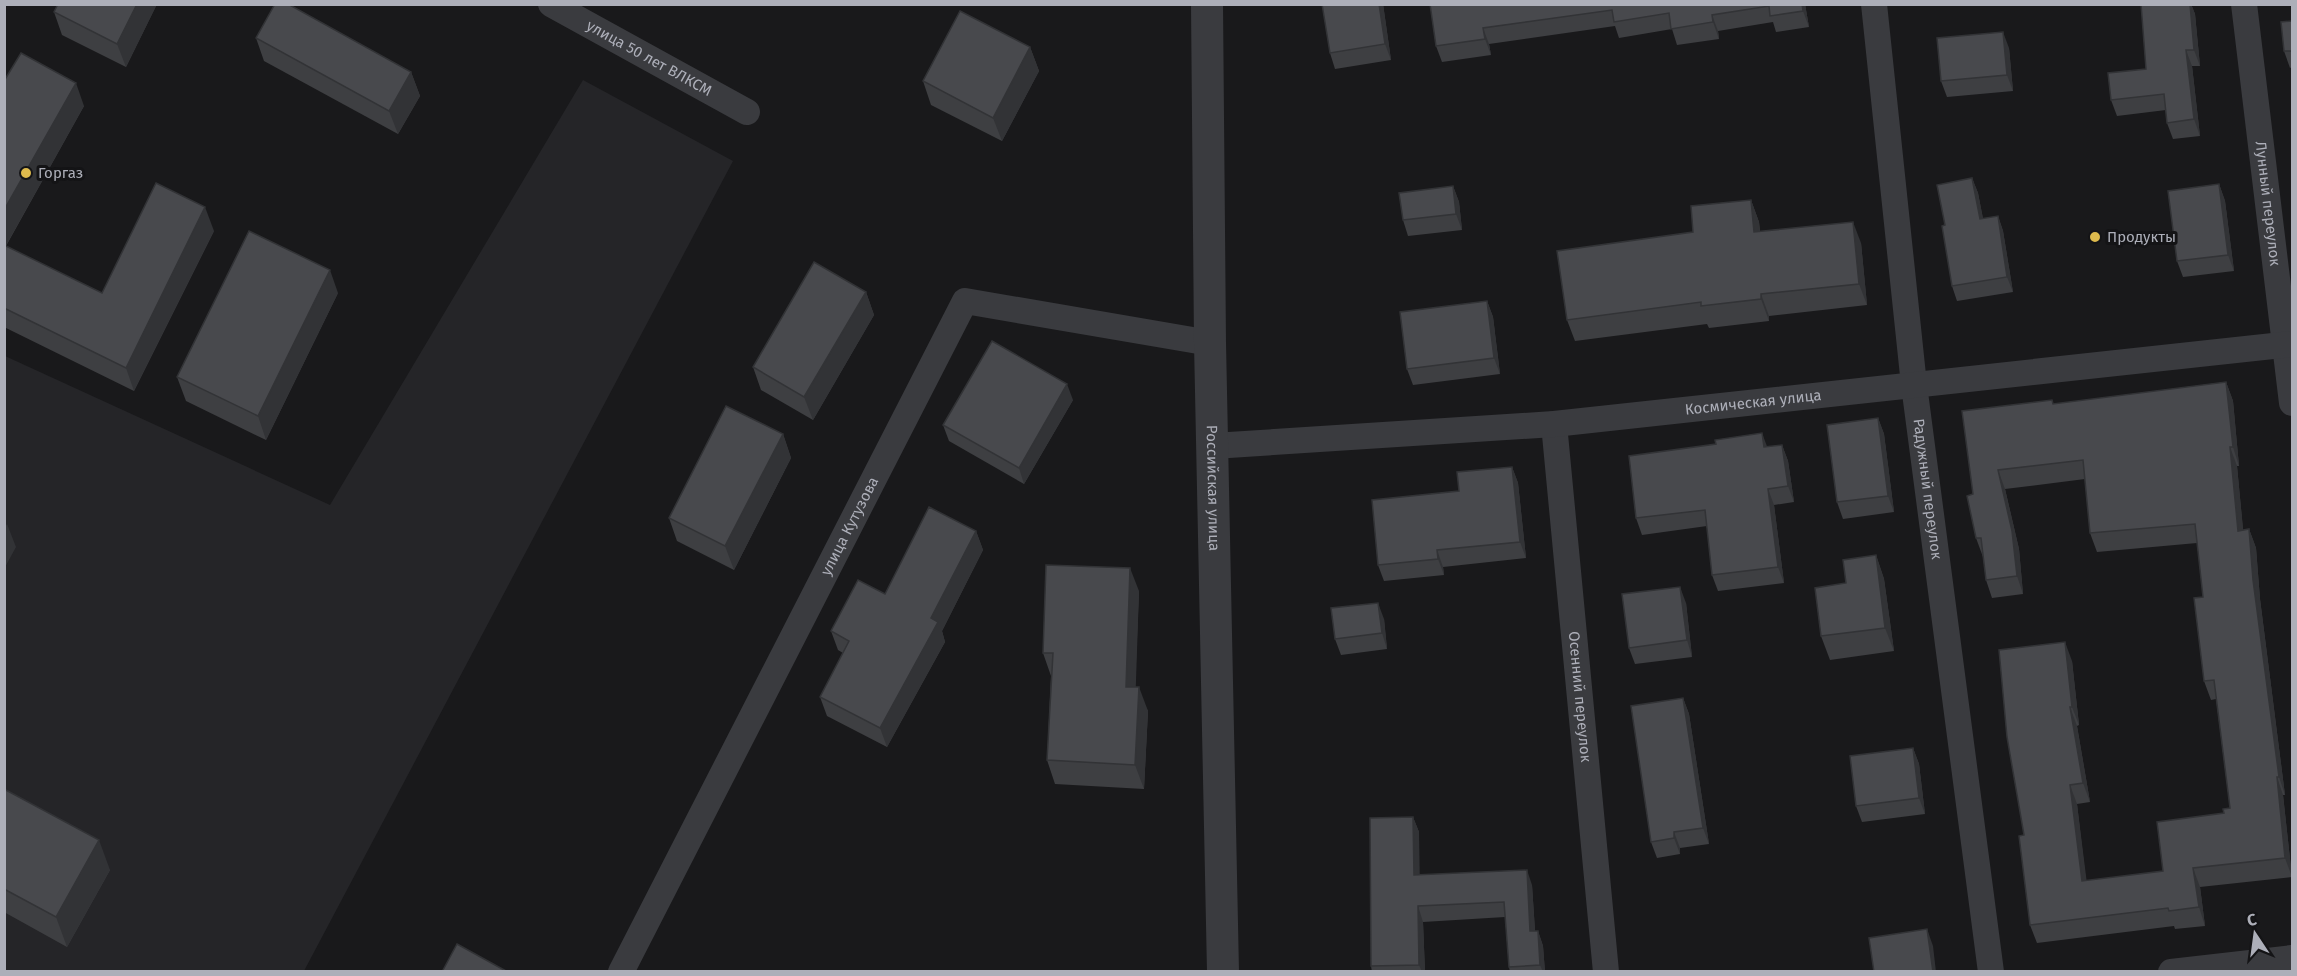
<svg xmlns="http://www.w3.org/2000/svg" width="2297" height="976" font-family="'Fira Sans',sans-serif">
  <style>
    .built { fill: #252528 }
    .lines { fill: none; stroke-linecap: round; stroke-linejoin: round }
    .minor { stroke: #3a3b3f; stroke-width: 26 }
    .tertiary { stroke: #3a3b3f; stroke-width: 32 }
    .wall { fill: #3e3f42 }
    .shaded-wall { fill: #323336 }
    .building { fill: #48494d; stroke: #323336; stroke-width: 1.5 }
    .poi-dot { fill: #deba4d; stroke: #141416; stroke-width: 2 }
    .labels { text-anchor: middle; stroke-width: 6; stroke-linejoin: round; paint-order: stroke }
    .street-label { font-size: 15px; fill: #adafb9; stroke: #141416 }
    .poi-label { font-size: 15px; fill: #adafb9; stroke: #141416; text-anchor: start }
  </style>
  <rect width="100%" height="100%" fill="#19191b"/>
  <polygon class="built" points="583,80 733,161 304,971 5,972 5,356 330,505"/>
  <g class="lines">
    <g class="minor">
      <path id="s1" d="M551 4 747 112"/>
      <path id="s2" d="M1874 4 1914 385 1991 972"/>
      <path id="s3" d="M2244 4 2292 403"/>
      <path id="s4" d="M1554 424 1606 972"/>
      <path id="s5" d="M1213 446 1554 424 2292 344"/>
      <path id="s6" d="M621 972 965 301 1210 343"/>
      <polyline points="2171,972 2292,958"/>
    </g>
    <path class="tertiary" id="s7" d="M1207 4 1210 343 1223 972"/>
  </g>
  <g class="wall">
    <polygon points="157,4 126,67 62,35 54,12"/>
    <polygon points="1322,4 1383,4 1391,60 1335,69 1330,53"/>
    <polygon points="1430,4 1805,4 1809,27 1776,32 1773,22 1718,31 1719,39 1677,45 1672,29 1619,38 1615,26 1489,44 1491,55 1442,62 1436,46"/>
    <polygon points="2141,4 2191,4 2195,14 2200,66 2192,66 2200,136 2173,139 2167,123 2166,110 2117,116 2111,100 2146,69"/>
    <polygon points="2292,21 2292,67 2290,68 2284,51"/>
    <polygon points="256,38 411,72 420,96 398,134 264,61"/>
    <polygon points="1030,47 1039,71 1002,141 931,105 923,81"/>
    <polygon points="2009,48 2013,91 1947,97 1941,81"/>
    <polygon points="4,81 84,106 6,246 102,293 214,231 134,391 4,327"/>
    <polygon points="1972,178 1978,193 1983,219 1998,216 2003,231 2013,292 1957,301 1952,286 1945,225"/>
    <polygon points="2219,184 2225,201 2234,271 2183,277 2177,261"/>
    <polygon points="1453,186 1459,202 1462,230 1408,236 1403,220"/>
    <polygon points="1751,200 1759,222 1760,231 1861,243 1867,305 1769,316 1769,321 1709,328 1707,324 1575,341 1567,320 1693,232"/>
    <polygon points="866,292 874,315 813,420 761,390 753,367"/>
    <polygon points="338,293 266,440 186,401 177,377"/>
    <polygon points="1487,301 1493,317 1500,374 1413,385 1407,369"/>
    <polygon points="2226,382 2233,401 2239,466 2237,466 2243,530 2249,529 2256,548 2260,599 2285,795 2283,795 2292,877 2200,887 2205,926 2175,929 2174,926 2037,943 2030,925 2024,835 2072,661 2079,725 2077,726 2090,802 2077,804 2086,881 2163,871 2224,813 2230,808 2216,699 2211,700 2204,681 2203,597 2197,543 2097,552 2090,533 2085,479 2005,489 2019,549 2023,594 1992,598 1986,580 1983,557 1976,538 1973,494 2054,404"/>
    <polygon points="1073,400 1024,484 949,441 943,425"/>
    <polygon points="1878,418 1884,434 1894,512 1843,519 1837,502"/>
    <polygon points="783,434 791,458 734,570 677,541 669,518"/>
    <polygon points="1782,445 1788,461 1794,502 1774,505 1784,583 1718,591 1712,575 1707,526 1642,535 1636,518 1767,447"/>
    <polygon points="1512,467 1518,483 1526,558 1443,567 1444,575 1384,581 1378,565 1459,491"/>
    <polygon points="976,531 983,550 942,631 945,642 887,747 827,716 820,697 843,653 838,650 831,631"/>
    <polygon points="1876,555 1884,579 1894,651 1830,660 1821,636 1846,583"/>
    <polygon points="1139,591 1135,687 1148,711 1144,789 1055,784 1047,760 1051,676 1043,653"/>
    <polygon points="1686,603 1692,657 1635,664 1629,648"/>
    <polygon points="1384,619 1387,649 1341,655 1335,639"/>
    <polygon points="1683,698 1689,714 1709,844 1680,848 1680,854 1657,858 1651,842"/>
    <polygon points="1913,748 1919,764 1925,814 1862,822 1856,806"/>
    <polygon points="4,789 110,870 67,947 4,912"/>
    <polygon points="1413,817 1419,832 1419,875 1532,885 1535,931 1538,931 1543,946 1545,972 1510,972 1509,967 1505,917 1423,922 1425,972 1372,972 1371,966"/>
  </g>
  <g class="shaded-wall">
    <polygon points="137,4 157,4 126,67 117,44"/>
    <polygon points="1379,4 1383,4 1391,60 1385,44"/>
    <polygon points="1802,4 1805,4 1809,27 1803,11"/>
    <polygon points="2190,4 2191,4 2195,14 2200,66 2194,50"/>
    <polygon points="1712,15 1718,31 1719,39 1713,22"/>
    <polygon points="1483,28 1489,44 1491,55 1485,39"/>
    <polygon points="2003,32 2009,48 2013,91 2007,75"/>
    <polygon points="1030,47 1039,71 1002,141 993,118"/>
    <polygon points="2186,50 2192,66 2200,136 2194,119"/>
    <polygon points="411,72 420,96 398,134 389,111"/>
    <polygon points="76,83 84,106 4,249 4,210"/>
    <polygon points="1972,178 1978,193 1986,234 1980,219"/>
    <polygon points="2219,184 2225,201 2234,271 2228,255"/>
    <polygon points="1453,186 1459,202 1462,230 1456,214"/>
    <polygon points="1751,200 1759,222 1762,254 1754,232"/>
    <polygon points="205,207 214,231 134,391 126,368"/>
    <polygon points="1998,216 2003,231 2013,292 2007,277"/>
    <polygon points="1853,222 1861,243 1867,305 1859,284"/>
    <polygon points="330,270 338,293 266,440 258,416"/>
    <polygon points="866,292 874,315 813,420 804,397"/>
    <polygon points="1761,294 1769,316 1769,321 1761,299"/>
    <polygon points="1487,301 1493,317 1500,374 1494,358"/>
    <polygon points="2226,382 2233,401 2239,466 2233,447"/>
    <polygon points="1067,384 1073,400 1024,484 1019,468"/>
    <polygon points="1878,418 1884,434 1894,512 1888,496"/>
    <polygon points="1762,433 1768,449 1764,447"/>
    <polygon points="783,434 791,458 734,570 725,546"/>
    <polygon points="1782,445 1788,461 1794,502 1788,486"/>
    <polygon points="2230,447 2237,466 2245,549 2238,531"/>
    <polygon points="1512,467 1518,483 1526,558 1520,542"/>
    <polygon points="1998,470 2005,489 2019,549 2023,594 2017,576"/>
    <polygon points="1768,489 1774,505 1784,583 1778,567"/>
    <polygon points="7,524 16,547 4,569 4,529"/>
    <polygon points="2249,529 2256,548 2260,599 2285,795 2279,777 2253,580"/>
    <polygon points="976,531 983,550 942,631 945,642 887,747 880,728 931,618"/>
    <polygon points="1437,550 1443,567 1444,575 1438,559"/>
    <polygon points="1876,555 1884,579 1894,651 1885,628"/>
    <polygon points="1130,568 1139,591 1135,710 1126,687"/>
    <polygon points="1680,587 1686,603 1692,657 1687,640"/>
    <polygon points="1378,603 1384,619 1387,649 1382,633"/>
    <polygon points="2065,642 2072,661 2079,725 2072,707"/>
    <polygon points="1139,687 1148,711 1144,789 1135,765"/>
    <polygon points="1683,698 1689,714 1709,844 1703,828"/>
    <polygon points="2070,707 2077,726 2090,802 2083,783"/>
    <polygon points="1913,748 1919,764 1925,814 1919,798"/>
    <polygon points="2277,777 2283,795 2292,877 2285,858"/>
    <polygon points="2070,785 2077,804 2089,900 2082,881"/>
    <polygon points="1413,817 1419,832 1420,890 1414,875"/>
    <polygon points="1674,832 1680,848 1680,854 1674,838"/>
    <polygon points="99,840 110,870 67,947 56,917"/>
    <polygon points="2193,868 2200,887 2205,926 2199,907"/>
    <polygon points="1527,870 1532,885 1536,946 1530,931"/>
    <polygon points="1418,906 1423,922 1425,972 1422,972 1419,965"/>
    <polygon points="1927,929 1933,946 1936,972 1933,972"/>
    <polygon points="1538,931 1543,946 1545,972 1543,972 1540,965"/>
  </g>
  <g class="building">
    <polygon points="58,4 137,4 117,44 54,12"/>
    <polygon points="275,4 288,4 411,72 389,111 256,38"/>
    <polygon points="1322,4 1379,4 1385,44 1330,53"/>
    <polygon points="1430,4 1802,4 1803,11 1770,16 1769,6 1712,15 1713,22 1671,29 1669,13 1614,22 1612,10 1483,28 1485,39 1436,46"/>
    <polygon points="2141,4 2190,4 2194,50 2186,50 2194,119 2167,123 2164,94 2111,100 2108,73 2146,69"/>
    <polygon points="960,11 1030,47 993,118 923,81"/>
    <polygon points="2292,21 2292,51 2284,51 2281,22"/>
    <polygon points="2003,32 2007,75 1941,81 1937,38"/>
    <polygon points="21,53 76,83 4,210 4,81"/>
    <polygon points="1972,178 1980,219 1998,216 2007,277 1952,286 1942,226 1945,225 1937,185"/>
    <polygon points="156,183 205,207 126,368 4,308 4,245 102,293"/>
    <polygon points="2219,184 2228,255 2177,261 2168,191"/>
    <polygon points="1453,186 1456,214 1403,220 1399,193"/>
    <polygon points="1751,200 1754,232 1853,222 1859,284 1761,294 1761,299 1701,306 1701,302 1567,320 1557,251 1693,232 1691,206"/>
    <polygon points="249,231 330,270 258,416 177,377"/>
    <polygon points="814,262 866,292 804,397 753,367"/>
    <polygon points="1487,301 1494,358 1407,369 1400,312"/>
    <polygon points="992,341 1067,384 1019,468 943,425"/>
    <polygon points="2226,382 2233,447 2230,447 2238,531 2249,529 2253,580 2279,777 2277,777 2285,858 2193,868 2199,907 2169,911 2168,908 2030,925 2019,836 2024,835 2007,737 1999,650 2065,642 2072,707 2070,707 2083,783 2070,785 2082,881 2163,871 2157,822 2224,813 2223,809 2230,808 2214,680 2204,681 2194,598 2203,597 2195,524 2090,533 2083,460 1998,470 2012,531 2017,576 1986,580 1981,538 1976,538 1967,496 1973,494 1962,411 2052,400 2053,404"/>
    <polygon points="726,406 783,434 725,546 669,518"/>
    <polygon points="1878,418 1888,496 1837,502 1827,425"/>
    <polygon points="1762,433 1764,447 1782,445 1788,486 1768,489 1778,567 1712,575 1705,510 1636,518 1629,456 1716,444 1715,440"/>
    <polygon points="1512,467 1520,542 1437,550 1438,559 1378,565 1372,500 1459,491 1457,472"/>
    <polygon points="929,507 976,531 931,618 938,622 880,728 820,697 849,641 831,631 858,580 885,594"/>
    <polygon points="1876,555 1885,628 1821,636 1815,588 1846,583 1843,560"/>
    <polygon points="1046,565 1130,568 1126,687 1139,687 1135,765 1047,760 1053,653 1043,653"/>
    <polygon points="1680,587 1687,640 1629,648 1622,594"/>
    <polygon points="1378,603 1382,633 1335,639 1331,608"/>
    <polygon points="1683,698 1703,828 1674,832 1674,838 1651,842 1631,706"/>
    <polygon points="1913,748 1919,798 1856,806 1850,756"/>
    <polygon points="4,789 99,840 56,917 4,889"/>
    <polygon points="1413,817 1414,875 1527,870 1530,931 1538,931 1540,965 1509,967 1504,902 1418,906 1419,965 1371,966 1370,818"/>
    <polygon points="1927,929 1933,972 1874,972 1869,938"/>
    <polygon points="457,944 506,971 506,972 442,972"/>
  </g>
  <g class="poi-dot">
    <circle cx="26" cy="173" r="6"/>
    <circle cx="2095" cy="237" r="6"/>
  </g>
  <g class="labels">
    <g class="street-label">
      <text dy="5" stroke="none"><textPath href="#s1" startOffset="112">улица 50 лет ВЛКСМ</textPath></text>
      <text dy="5" stroke="none"><textPath href="#s3" startOffset="201">Лунный переулок</textPath></text>
      <text dy="5" stroke="none"><textPath href="#s5" startOffset="542">Космическая улица</textPath></text>
      <text dy="5" stroke="none"><textPath href="#s7" startOffset="484">Российская улица</textPath></text>
      <text dy="5" stroke="none"><textPath href="#s2" startOffset="488">Радужный переулок</textPath></text>
      <text dy="5" stroke="none"><textPath href="#s6" startOffset="501">улица Кутузова</textPath></text>
      <text dy="5" stroke="none"><textPath href="#s4" startOffset="274">Осенний переулок</textPath></text>
    </g>
    <g class="poi-label">
      <text x="38" y="178">Горгаз</text>
      <text x="2107" y="242">Продукты</text>
    </g>
  </g>
  <rect width="2297" height="976" fill="none" stroke="#adafb9" stroke-width="12"/>
  <g transform="translate(2255 934) rotate(347)" stroke="#141416" stroke-width="4.5" paint-order="stroke">
  <path d="M0-4.5L10 22L0 15L-10 22Z" fill="#adafb9"/>
  <text y="-9" font-size="16" font-weight="bold" text-anchor="middle" fill="#adafb9">С</text>
  </g>
</svg>
